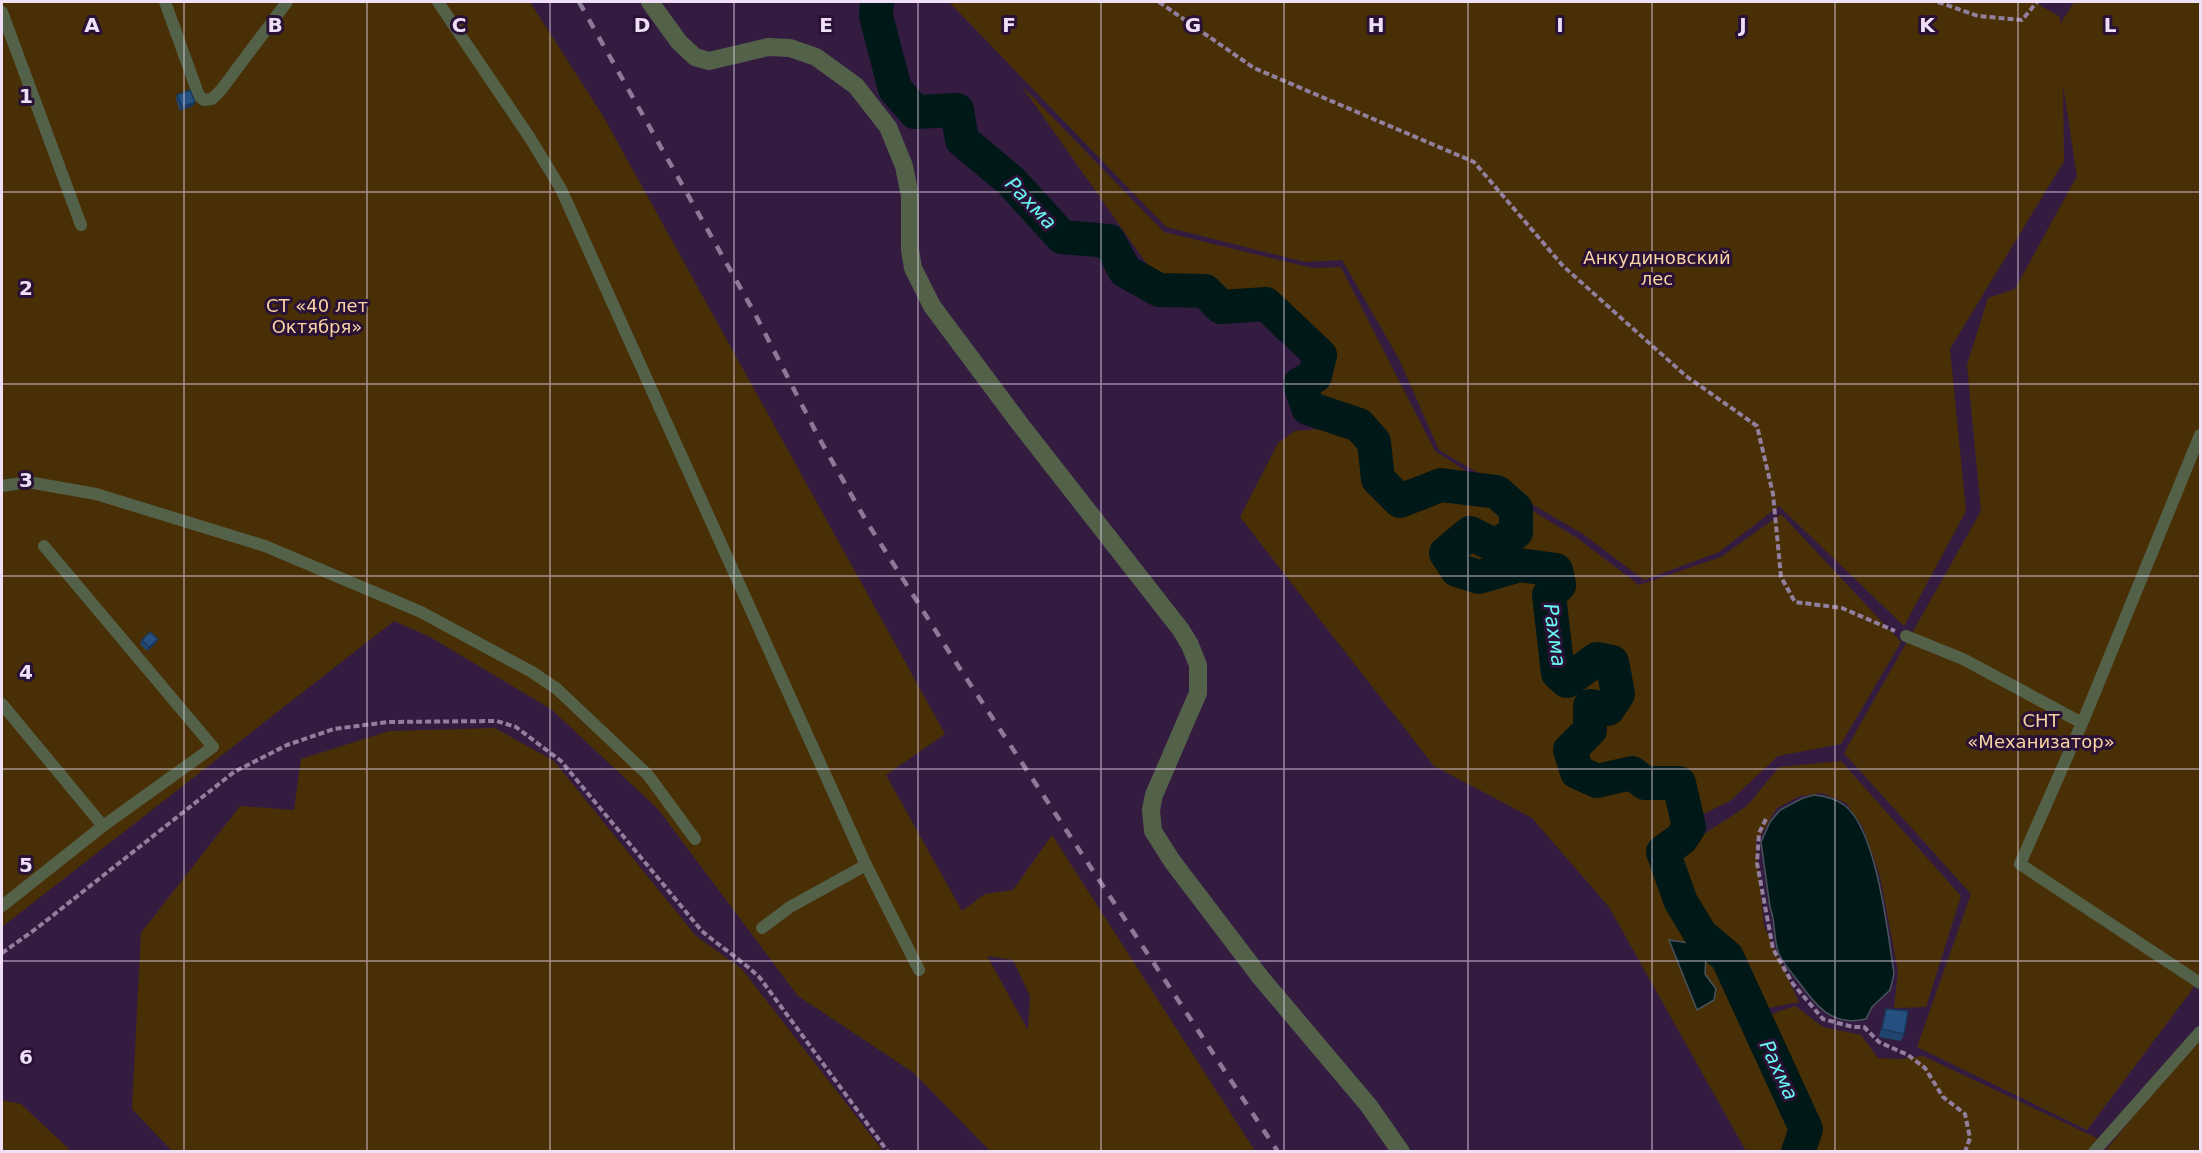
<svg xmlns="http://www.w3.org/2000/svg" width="2202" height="1153" font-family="'DejaVu Sans',sans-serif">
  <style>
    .green { fill: #492f06; fill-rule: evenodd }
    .water { fill: #001818; stroke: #48545b; stroke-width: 1.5 }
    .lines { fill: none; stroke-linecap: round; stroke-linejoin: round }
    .river { stroke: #001818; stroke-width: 34 }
    .path { stroke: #927e9d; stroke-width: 4; stroke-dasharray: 6 3; stroke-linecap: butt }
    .lane { stroke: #536149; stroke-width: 12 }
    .street { stroke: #536149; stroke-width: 18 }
    .rail { stroke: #8c7997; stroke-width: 4.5; stroke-dasharray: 10 10; stroke-linecap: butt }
    .wall { fill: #20456e }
    .shaded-wall { fill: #1a385a }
    .building { fill: #255080; stroke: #1a385a; stroke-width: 1.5 }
    .grid { fill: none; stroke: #efe0f8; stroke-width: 1.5; stroke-opacity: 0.55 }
    .labels { text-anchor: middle; stroke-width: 6; stroke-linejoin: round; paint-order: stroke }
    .park-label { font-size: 18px; fill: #f8d3a4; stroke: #2a1236 }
    .water-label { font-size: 20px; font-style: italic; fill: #68f7f3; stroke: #2a1236 }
    .grid-label { font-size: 20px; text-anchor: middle; font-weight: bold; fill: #efe0f8; stroke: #2a1236; stroke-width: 6; stroke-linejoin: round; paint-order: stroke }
  </style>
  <rect width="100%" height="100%" fill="#341c41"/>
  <g class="green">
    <path d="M2 2H530L603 116 945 734 886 775 962 911 985 894 1013 890 1052 835 1255 1151H990L914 1073 798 996 658 809 551 709 430 637 394 621 2 927ZM987 956 1013 960 1030 996 1028 1030Z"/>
    <polygon points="949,2 2034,2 2060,17 2060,24 2074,2 2200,2 2200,979 2087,1130 1917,1047 1971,894 1844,753 1981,511 1967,365 1988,298 2015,289 2077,176 2063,85 2064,161 1950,349 1966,511 1904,626 1779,506 1719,552 1644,580 1583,534 1439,450 1399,359 1342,260 1305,262 1166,227"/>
    <polygon points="1021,85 1164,232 1312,268 1341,267 1435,451 1486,484 1431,478 1400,490 1384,475 1380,437 1360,415 1317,403 1308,387 1321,378 1328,353 1268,296 1223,299 1206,284 1161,284"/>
    <polygon points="1347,427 1367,446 1370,486 1399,511 1447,493 1497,505 1504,525 1491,534 1467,524 1438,553 1454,577 1476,586 1523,573 1546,582 1541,591 1551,676 1569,688 1604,672 1601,700 1584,702 1581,726 1564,747 1569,770 1583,785 1631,781 1645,790 1674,792 1678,829 1656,851 1694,934 1720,964 1797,1130 1789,1151 1746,1151 1609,907 1532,818 1434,766 1240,517 1278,443 1295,431"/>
    <polygon points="1528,508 1577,538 1639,585 1721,557 1781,514 1901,642 1841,744 1778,756 1730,801 1695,818 1680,777 1648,774 1629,766 1590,770 1582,751 1596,734 1596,718 1615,717 1624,698 1620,658 1603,651 1566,667 1557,599 1567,589 1564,567 1531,556 1483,565 1467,558 1472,546 1503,554 1527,533"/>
    <polygon points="495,728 554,761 696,936 742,969 883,1151 172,1151 132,1109 141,933 240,806 294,810 301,759 389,731"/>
    <polygon points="1841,761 1961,896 1926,1007 1894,1008 1898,971 1880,876 1863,827 1846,803 1822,793 1800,796 1777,808 1756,843 1764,926 1799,1002 1769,1008 1718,934 1692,902 1678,857 1701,836 1747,806 1779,767"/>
    <polygon points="1795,1006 1823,1027 1861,1035 1878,1058 1899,1059 1923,1056 2099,1139 2088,1152 1802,1151 1811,1127 1762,1017"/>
    <polygon points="2200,1034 2200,1151 2105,1151"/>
    <polygon points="2,1100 21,1104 71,1151 2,1151"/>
  </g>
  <g class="water">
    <path d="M1814 795C1825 796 1834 798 1844 805 1877 829 1888 935 1894 974L1890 990 1872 1007 1866 1019C1832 1027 1816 1006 1798 981 1792 973 1783 963 1779 954 1773 939 1776 922 1770 907L1761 842 1770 822 1780 810 1803 798Z"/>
    <polygon points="1669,940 1696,944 1706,954 1705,974 1716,989 1714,1000 1697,1010"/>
  </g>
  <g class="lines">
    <polyline class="river" points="877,2 876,16 895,89 915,112 957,110 962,140 1011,181 1062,237 1109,241 1125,271 1159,290 1205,291 1221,307 1266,304 1320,355 1315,376 1300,384 1308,408 1359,425 1374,442 1378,479 1400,501 1441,485 1497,492 1516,509 1516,532 1496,546 1470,533 1446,553 1457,570 1479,577 1520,565 1556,570 1559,585 1549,595 1558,673 1567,681 1597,659 1612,662 1618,694 1608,709 1590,706 1590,730 1570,750 1577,772 1597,781 1632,773 1645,783 1679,783 1689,827 1681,839 1663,852 1681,902 1701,935 1727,957 1806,1129 1798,1152"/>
    <g class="path">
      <polyline points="1159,2 1254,68 1474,162 1563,266 1686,376 1757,426 1773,494 1781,577 1795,602 1842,608 1895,631"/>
      <polyline points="1938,2 1978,16 2022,20 2037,2"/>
      <polyline points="1766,819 1759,833 1757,863 1773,949 1793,984 1823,1019 1853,1027 1864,1027 1879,1042 1908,1055 1925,1068 1943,1097 1965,1114 1970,1138 1965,1152"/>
      <path d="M2 953 37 928 234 772 287 745 334 729 388 722 497 721 516 727 561 761 701 930C720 947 742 960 760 978L888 1152"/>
    </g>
    <g class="lane">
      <polyline points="165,2 199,96 204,100 212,99 221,90 287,2"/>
      <polyline points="438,2 530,138 561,189 866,865 919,970"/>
      <polyline points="2,12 81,225"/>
      <polyline points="2200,435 2086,714 2020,864 2200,983"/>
      <polyline points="2,486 28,482 96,494 265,546 421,612 532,672 557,689 648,775 695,839"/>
      <polyline points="1906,636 1963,659 2082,723"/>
      <polyline points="2,704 103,826"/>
      <polyline points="2,906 103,826 213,747 44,546"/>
      <polyline points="762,928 790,907 866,865"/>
      <polyline points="2094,1152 2200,1032"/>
    </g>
    <polyline class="street" points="650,2 679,42 695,57 709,61 768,47 790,48 816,57 856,86 888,127 904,166 910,196 910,250 913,268 932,306 1020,424 1181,630 1190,645 1198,665 1198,693 1154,795 1151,810 1153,831 1172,861 1261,978 1369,1106 1401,1152"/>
    <polyline class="rail" points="579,2 754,312 819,438 865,519 951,655 1278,1152"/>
  </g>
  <g class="wall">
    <polygon points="177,95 193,106 180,111 176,99"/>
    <polygon points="142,640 156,643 147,651 140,644"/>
    <polygon points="1886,1009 1904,1034 1901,1041 1879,1037"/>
  </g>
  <g class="shaded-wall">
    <polygon points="195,102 193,106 180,111 182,107"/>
    <polygon points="158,639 156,643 147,651 149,647"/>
  </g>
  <g class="building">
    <polygon points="190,90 195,102 182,107 177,95"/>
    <polygon points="150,632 158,639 149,647 142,640"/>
    <polygon points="1886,1009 1908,1011 1904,1034 1882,1029"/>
  </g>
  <path class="grid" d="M184 2V1152M367 2V1152M550 2V1152M734 2V1152M918 2V1152M1101 2V1152M1284 2V1152M1468 2V1152M1652 2V1152M1835 2V1152M2018 2V1152M2 192H2200M2 384H2200M2 576H2200M2 769H2200M2 961H2200"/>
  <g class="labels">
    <g class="park-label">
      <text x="1657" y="264">Анкудиновский<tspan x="1657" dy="21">лес</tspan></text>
      <text x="317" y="312">СТ «40 лет<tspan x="317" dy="21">Октября»</tspan></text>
      <text x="2041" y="727">СНТ<tspan x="2041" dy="21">«Механизатор»</tspan></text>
    </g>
    <g class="water-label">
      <text transform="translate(1031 203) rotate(46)" y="7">Рахма</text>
      <text transform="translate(1555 635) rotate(82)" y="7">Рахма</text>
      <text transform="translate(1779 1070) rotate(65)" y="7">Рахма</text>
    </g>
  </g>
  <g class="grid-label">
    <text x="92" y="32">A</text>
    <text x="275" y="32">B</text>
    <text x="459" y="32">C</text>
    <text x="642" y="32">D</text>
    <text x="826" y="32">E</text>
    <text x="1009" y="32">F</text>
    <text x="1193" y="32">G</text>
    <text x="1376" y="32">H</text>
    <text x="1560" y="32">I</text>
    <text x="1743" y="32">J</text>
    <text x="1927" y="32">K</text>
    <text x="2110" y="32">L</text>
    <text x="26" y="103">1</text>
    <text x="26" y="295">2</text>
    <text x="26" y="487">3</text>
    <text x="26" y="679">4</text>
    <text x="26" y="872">5</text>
    <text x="26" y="1064">6</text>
  </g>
  <rect width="2202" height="1153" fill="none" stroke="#efe0f8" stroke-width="6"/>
</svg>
